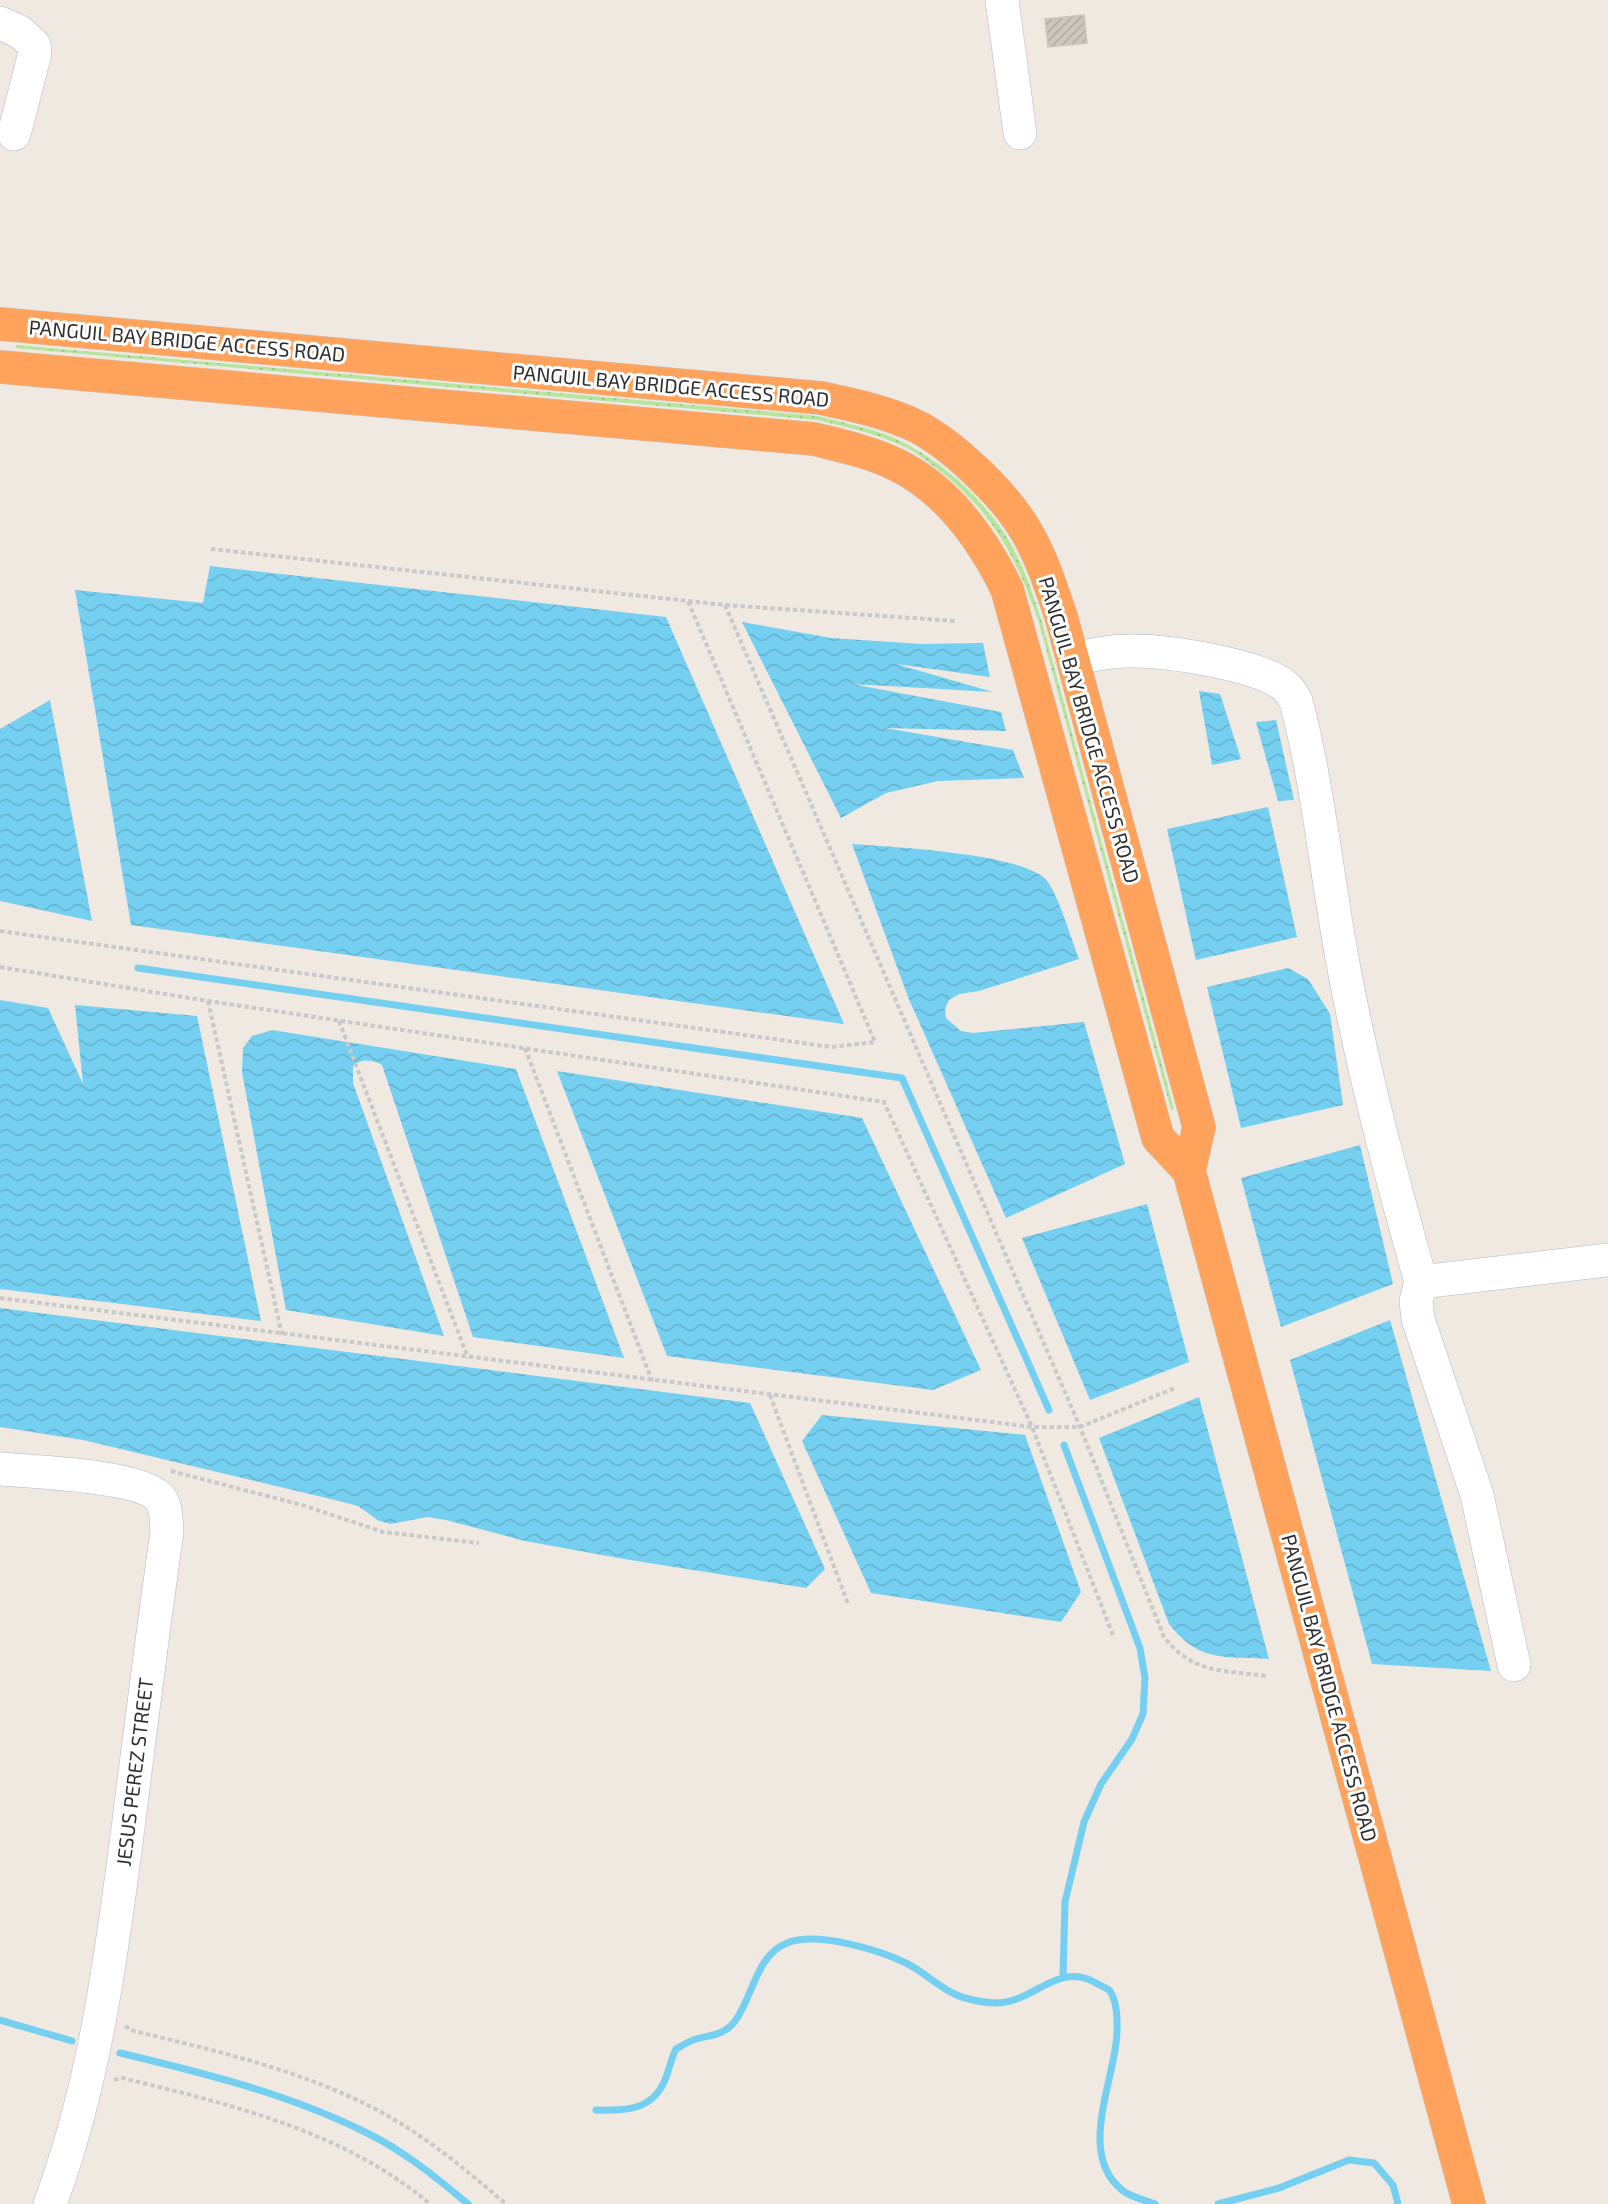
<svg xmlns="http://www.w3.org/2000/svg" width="1608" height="2204" font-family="'Exo 2',sans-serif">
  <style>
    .grass { fill: url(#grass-dots) }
    .water { fill: url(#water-waves) }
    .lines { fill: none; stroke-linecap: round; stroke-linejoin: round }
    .stream { stroke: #75cff0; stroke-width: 7 }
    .building { fill: url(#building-hatch); stroke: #cbc5ba; stroke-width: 1.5 }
    .minor-casing { stroke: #b4b7c1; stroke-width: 34 }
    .highway-casing { stroke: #c9c9c9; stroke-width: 34 }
    .path { stroke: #c9c9c9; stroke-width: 4; stroke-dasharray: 4.5 3; stroke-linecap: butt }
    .minor { stroke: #fff; stroke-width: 33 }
    .highway { stroke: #ffa35c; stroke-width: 33 }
    .labels { text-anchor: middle; stroke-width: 6; stroke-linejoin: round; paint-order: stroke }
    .street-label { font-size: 20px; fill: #2e2e2e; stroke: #fff }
  </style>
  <defs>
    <pattern id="grass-dots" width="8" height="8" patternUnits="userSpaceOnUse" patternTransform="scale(1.5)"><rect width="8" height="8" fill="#b6e59e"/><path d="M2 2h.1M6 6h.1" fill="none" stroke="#9dc588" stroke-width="1.8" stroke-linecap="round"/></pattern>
    <pattern id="water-waves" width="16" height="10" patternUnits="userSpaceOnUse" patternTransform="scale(1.5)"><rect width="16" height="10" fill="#75cff0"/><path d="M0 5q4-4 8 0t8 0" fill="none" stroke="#66b2ce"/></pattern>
    <pattern id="building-hatch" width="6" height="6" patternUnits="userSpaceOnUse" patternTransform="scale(1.5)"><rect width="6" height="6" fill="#cbc7bf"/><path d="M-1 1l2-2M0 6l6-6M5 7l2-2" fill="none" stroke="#afaba4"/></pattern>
  </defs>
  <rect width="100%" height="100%" fill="#efe9e1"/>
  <path class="grass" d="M16 345 818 416C848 424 883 430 910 446 948 467 987 503 1009 541 1024 566 1033 594 1042 622L1174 1109 1171 1110 1039 623C1017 557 990 507 932 465 924 459 915 452 905 447 877 434 847 427 817 420L16 348Z"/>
  <g class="water">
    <polygon points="210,566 666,617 844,1024 131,925 75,590 203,603"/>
    <polygon points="742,622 831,638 922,644 983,643 990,677 896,664 993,692 852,684 1001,712 1006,731 885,728 1013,750 1024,778 938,781 886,793 841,818"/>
    <polygon points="1199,691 1220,694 1241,759 1212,765"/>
    <polygon points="50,700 92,921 0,901 0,729"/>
    <polygon points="1276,720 1294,800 1278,801 1256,722"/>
    <polygon points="1268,807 1297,937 1196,960 1167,829"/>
    <path d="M852 844C890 847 1028 853 1048 882 1061 902 1070 936 1079 959L979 991 959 994 949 1000 945 1009 946 1018 961 1031 973 1033 1084 1022 1125 1164 1006 1218 908 997Z"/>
    <polygon points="1288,968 1308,979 1330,1014 1343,1105 1241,1128 1207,987"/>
    <polygon points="0,1000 48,1008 83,1084 75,1005 197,1016 261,1321 0,1289"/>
    <path d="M272 1030 516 1069 624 1358 473 1337 382 1065C372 1060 362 1058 353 1066V1083L444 1336 286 1310 242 1072 243 1048 252 1036Z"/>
    <polygon points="557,1071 862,1118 981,1370 933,1390 667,1356"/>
    <polygon points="1360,1145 1393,1284 1281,1327 1241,1178"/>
    <polygon points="1147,1204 1189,1362 1090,1400 1022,1238"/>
    <polygon points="0,1308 750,1403 825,1569 806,1588 624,1559 525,1541 446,1520 427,1517 391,1524 379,1521 358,1506 339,1501 83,1440 0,1427"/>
    <polygon points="1390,1320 1491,1671 1372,1664 1290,1360"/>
    <path d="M1199 1397 1269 1659C1224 1656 1200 1663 1169 1624L1099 1438Z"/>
    <polygon points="822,1415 1025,1435 1081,1592 1061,1622 871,1593 802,1441"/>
  </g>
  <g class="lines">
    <g class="stream">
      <polyline points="138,968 902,1078 1049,1410"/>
      <polyline points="1063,1977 1065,1902 1084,1822 1101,1784 1132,1739 1143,1714 1145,1678 1140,1648 1064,1445"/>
      <polyline points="0,2020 72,2041"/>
      <path d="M120 2053C204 2073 289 2094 367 2133 404 2151 437 2178 468 2204"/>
      <path d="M596 2110C624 2111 652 2111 665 2080 669 2070 671 2059 676 2049 682 2046 689 2041 696 2039 711 2035 725 2035 735 2021 753 1997 756 1955 787 1943 817 1931 879 1950 906 1963 928 1974 945 1994 969 1999 984 2003 1000 2005 1014 2000 1040 1992 1063 1965 1094 1982 1099 1985 1107 1988 1110 1991 1116 2000 1117 2012 1117 2022 1120 2073 1074 2151 1122 2190 1130 2197 1145 2200 1155 2204"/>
      <polyline points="1218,2204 1279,2188 1349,2160 1374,2163 1393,2185 1398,2204"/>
    </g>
  </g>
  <polygon class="building" points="1084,15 1087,43 1048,47 1045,19"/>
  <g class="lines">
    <g class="minor-casing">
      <g id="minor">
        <polyline points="1002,0 1020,133"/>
        <polyline points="0,23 20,32 34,45 35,53 14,134"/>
        <path d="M1072 659C1091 655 1109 651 1128 651 1164 650 1258 664 1285 686 1290 690 1293 696 1296 701 1319 789 1327 880 1344 969 1364 1075 1392 1179 1421 1282L1416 1301 1418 1319 1477 1495 1514 1665"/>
        <polyline points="1421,1282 1608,1260"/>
        <path d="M0 1469C33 1472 137 1475 159 1497 167 1505 166 1521 167 1532 152 1636 139 1740 126 1844 110 1966 93 2089 50 2204"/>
      </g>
    </g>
    <g class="highway-casing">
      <g id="highway">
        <path d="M0 324 821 398C854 405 887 412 918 427 955 447 1005 495 1026 531 1042 558 1051 587 1061 616L1199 1127 1189 1171 1469 2204"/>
        <path d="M0 367 814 439C842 446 871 452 897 465 948 490 983 540 1007 589L1158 1138 1189 1171"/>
      </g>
    </g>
    <g class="path">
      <polyline points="211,549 725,605 955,621"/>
      <path d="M725 605 1080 1427 1164 1637C1193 1674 1223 1670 1266 1676"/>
      <polyline points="0,931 831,1047 875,1042 688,601"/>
      <polyline points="0,967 208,1001 884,1102 1032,1427 1114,1638"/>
      <polyline points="208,1001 282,1335"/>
      <polyline points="339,1021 468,1358"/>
      <polyline points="525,1048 652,1381"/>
      <polyline points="0,1298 1032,1427 1080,1427 1175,1388"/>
      <polyline points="770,1395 848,1604"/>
      <polyline points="171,1471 302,1505 383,1532 479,1543"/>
      <path d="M125 2026 134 2031C217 2051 305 2071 381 2112 427 2137 466 2170 506 2204"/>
      <path d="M114 2080 122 2078C229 2104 344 2131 430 2204"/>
    </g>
    <use href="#minor" class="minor"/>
    <use href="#highway" class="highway"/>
  </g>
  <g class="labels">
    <g class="street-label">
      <text transform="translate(187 341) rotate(5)" y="7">PANGUIL BAY BRIDGE ACCESS ROAD</text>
      <text transform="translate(671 386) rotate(5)" y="7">PANGUIL BAY BRIDGE ACCESS ROAD</text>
      <text transform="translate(1089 730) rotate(74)" y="7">PANGUIL BAY BRIDGE ACCESS ROAD</text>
      <text transform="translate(1329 1688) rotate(75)" y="7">PANGUIL BAY BRIDGE ACCESS ROAD</text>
      <text transform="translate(135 1772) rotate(-83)" y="7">JESUS PEREZ STREET</text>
    </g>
  </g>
</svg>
